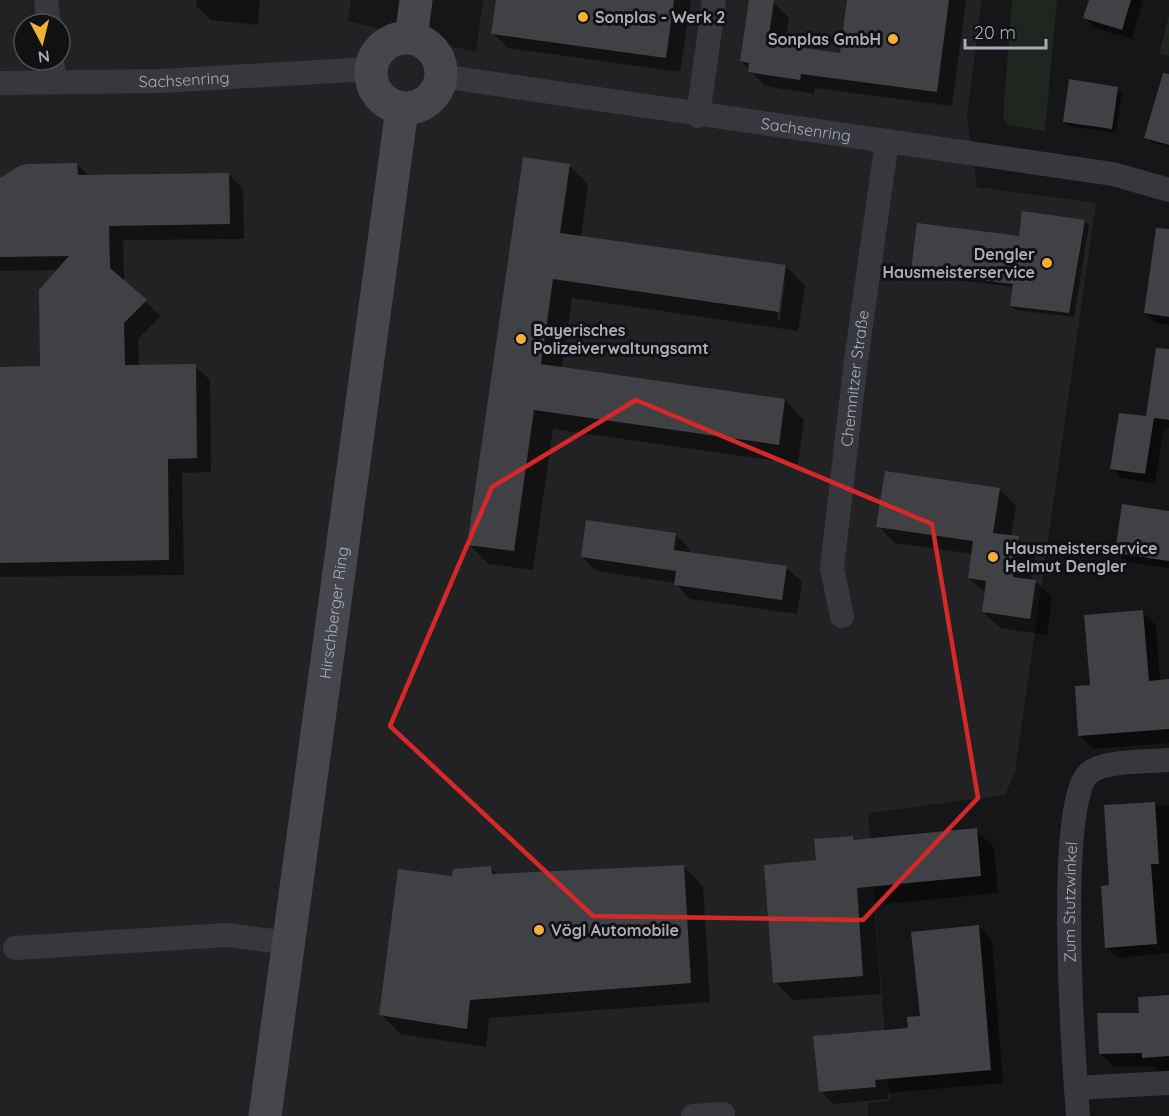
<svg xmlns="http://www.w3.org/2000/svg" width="1169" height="1116" font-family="Quicksand,sans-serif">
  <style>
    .built { fill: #222225; fill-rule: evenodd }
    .green { fill: #1e261f }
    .shadow { fill: #0007; fill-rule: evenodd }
    .building { fill: #404145 }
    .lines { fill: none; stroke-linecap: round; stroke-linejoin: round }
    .street { stroke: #37383d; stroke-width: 24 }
    .secondary { stroke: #45474d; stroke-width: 33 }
    .marked { fill: none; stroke: #d62828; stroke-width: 4.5; stroke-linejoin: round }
    .poi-dot { fill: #f2b134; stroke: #111113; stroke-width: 2 }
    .labels { text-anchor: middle; stroke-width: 6; stroke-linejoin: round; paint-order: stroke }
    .poi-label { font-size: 16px; font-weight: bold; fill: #a8adb8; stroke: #111113; text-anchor: start }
    .street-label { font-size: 16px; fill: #a8adb8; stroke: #111113 }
  </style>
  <rect width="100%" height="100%" fill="#161618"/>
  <path class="built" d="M0 0H351L348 21 476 52 483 0H982L967 116 977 187 1096 203 1015 772 1005 795 868 813 890 1101 868 1103V1116H0ZM24 24H60V60H24Z"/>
  <g class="green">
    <polygon points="1012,0 1057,0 1045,131 1007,125 1003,116"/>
    <polygon points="1169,15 1169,56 1159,54"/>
  </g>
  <g class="shadow">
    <polygon points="197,0 260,0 258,25 211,20 196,6"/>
    <polygon points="498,0 691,0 680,72 508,48 493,33"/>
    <polygon points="751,0 774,3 789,18 784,47 841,55 848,0 966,0 952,106 815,88 814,94 765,86 741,61"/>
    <polygon points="1091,0 1143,0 1132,39 1095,28 1085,18"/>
    <polygon points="1117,88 1122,93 1116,133 1069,126 1065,122"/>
    <polygon points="1169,97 1169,147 1151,142 1146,137"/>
    <polygon points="77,164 89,176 228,174 243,189 244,239 123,240 124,282 161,316 138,339 139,366 195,366 210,380 211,472 182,473 184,575 0,577 0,368 42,368 58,270 0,271 0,180"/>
    <path d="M569 165 588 184 581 237 786 266 805 286 798 331 572 298 562 368 785 400 804 420 798 464 553 429 533 570 488 564 469 544ZM782 280H785L780 320 777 319Z"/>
    <polygon points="1084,221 1089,225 1074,317 1016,310 1011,306 1014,287 917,275 913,270"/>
    <polygon points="1169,271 1169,325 1155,323 1145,313"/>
    <polygon points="1169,376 1169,428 1164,427 1155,483 1121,478 1112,468 1147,418"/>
    <polygon points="999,489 1016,506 1011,537 1018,538 1035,555 1031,581 1035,581 1052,598 1047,635 1000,628 983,612 986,594 969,578 973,554 895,543 878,526"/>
    <polygon points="1169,513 1169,568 1126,562 1116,552"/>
    <polygon points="676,535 690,549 690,554 787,568 802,582 797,614 690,599 675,583 597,571 582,557"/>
    <polygon points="1142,612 1156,625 1160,681 1169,681 1169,743 1093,749 1080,736 1092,687"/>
    <polygon points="1169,805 1169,953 1118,958 1107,947 1111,887 1106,807"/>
    <polygon points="976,830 994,848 998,893 874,905 881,994 793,1000 775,982 817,862 852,838 855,841"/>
    <polygon points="683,866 703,886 710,1002 489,1018 486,1047 400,1034 381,1014 453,878 491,868 498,875"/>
    <polygon points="978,926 992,940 1003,1083 888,1093 888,1099 834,1104 820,1091 921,1018"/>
    <polygon points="1169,997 1169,1070 1157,1071 1153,1066 1114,1067 1101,1054 1141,1015"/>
  </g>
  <g class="building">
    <polygon points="496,0 674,0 666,58 491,34"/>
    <polygon points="749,0 774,0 768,43 840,53 847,0 949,0 937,92 801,74 800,80 748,72 749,63 740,61"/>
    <polygon points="1089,0 1131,0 1122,30 1083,18"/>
    <polygon points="1163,73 1169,74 1169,145 1144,138"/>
    <polygon points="1069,79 1118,87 1112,129 1063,122"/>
    <polygon points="523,157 570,164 560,233 786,265 779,312 553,279 541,364 785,399 779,445 534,410 514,551 467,545"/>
    <polygon points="77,163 78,175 229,173 230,224 109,226 110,268 147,300 124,323 125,365 196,364 197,458 168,459 169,560 0,563 0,367 40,366 39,290 69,256 0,257 0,178 19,166 27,164"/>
    <polygon points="1022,211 1085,220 1069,313 1010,306 1013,284 911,271 917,223 1019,236"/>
    <polygon points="1156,228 1169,229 1169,317 1144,313"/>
    <polygon points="1156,348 1169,349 1169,420 1154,418 1145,474 1110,469 1119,413 1146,416"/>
    <polygon points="885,471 1000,488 993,533 1019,536 1013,577 1036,580 1030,619 982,612 986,581 968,578 973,541 876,527"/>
    <polygon points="1122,504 1169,511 1169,561 1115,553"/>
    <polygon points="586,520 676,533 674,550 787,566 782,600 674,585 676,571 581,557"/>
    <polygon points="1143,610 1149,681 1169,679 1169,729 1078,736 1075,686 1090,685 1084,615"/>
    <polygon points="1155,802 1159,864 1151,864 1157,944 1105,948 1101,886 1109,885 1104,805"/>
    <polygon points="977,828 981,876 857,888 863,976 773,983 764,865 816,860 814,839 853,836 853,840"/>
    <polygon points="684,865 691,983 470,1000 467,1029 379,1015 398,869 452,876 453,869 491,866 492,874"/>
    <polygon points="979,925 991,1070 875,1080 876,1087 819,1092 813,1036 908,1028 907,1017 920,1016 911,932"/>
    <polygon points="1169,995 1169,1056 1142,1058 1142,1053 1099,1054 1097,1013 1139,1013 1138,997"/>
  </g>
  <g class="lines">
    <g class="street">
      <polyline points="46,0 49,24"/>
      <polyline points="52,60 55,82"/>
      <path id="s1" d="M441 76 1113 174 1169 190"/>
      <path id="s2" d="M0 83 161 81 370 69"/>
      <polyline points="698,116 714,0"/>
      <path id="s3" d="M842 616 832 568 856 360 887 141"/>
      <polyline points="15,948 227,935 289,943"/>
      <polyline points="1076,1088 1169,1083"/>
      <polyline points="693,1116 723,1114"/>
      <path id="s4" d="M1078 1116C1074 1064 1055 801 1089 773 1104 760 1149 762 1169 760"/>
    </g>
    <g class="secondary">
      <circle cx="406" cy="73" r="35"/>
      <polyline points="411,38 416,0"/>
      <path id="s5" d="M265 1116 402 109"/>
    </g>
  </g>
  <path class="marked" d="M636 400 932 524 978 798 863 920 593 916 390 726 492 487Z"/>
  <g class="poi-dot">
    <circle cx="583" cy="17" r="6"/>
    <circle cx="893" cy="39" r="6"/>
    <circle cx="1047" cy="263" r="6"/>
    <circle cx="521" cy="339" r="6"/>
    <circle cx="993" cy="557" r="6"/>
    <circle cx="539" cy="930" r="6"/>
  </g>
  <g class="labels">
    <g class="poi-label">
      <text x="595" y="23">Sonplas - Werk 2</text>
      <text x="881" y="45" text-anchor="end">Sonplas GmbH</text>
      <text x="1035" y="260" text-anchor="end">Dengler<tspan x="1035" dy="18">Hausmeisterservice</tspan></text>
      <text x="533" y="336">Bayerisches<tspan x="533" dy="18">Polizeiverwaltungsamt</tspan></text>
      <text x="1005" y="554">Hausmeisterservice<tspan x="1005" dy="18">Helmut Dengler</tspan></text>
      <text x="551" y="936">Vögl Automobile</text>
    </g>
    <g class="street-label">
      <text dy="6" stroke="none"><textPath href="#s2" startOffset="184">Sachsenring</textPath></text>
      <text dy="6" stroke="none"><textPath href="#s1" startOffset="369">Sachsenring</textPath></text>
      <text dy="6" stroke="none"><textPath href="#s3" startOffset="240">Chemnitzer Straße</textPath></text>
      <text dy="6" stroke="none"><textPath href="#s5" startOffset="508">Hirschberger Ring</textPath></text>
      <text dy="6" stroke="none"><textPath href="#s4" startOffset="214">Zum Stutzwinkel</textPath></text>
    </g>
  </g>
  <g transform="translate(42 42) rotate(173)"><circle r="28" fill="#111113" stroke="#4d4f55" stroke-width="1.5"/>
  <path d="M0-4.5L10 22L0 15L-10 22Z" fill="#f2b134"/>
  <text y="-9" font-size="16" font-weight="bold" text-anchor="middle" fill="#a8adb8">N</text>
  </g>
  <path d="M965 39v9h81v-9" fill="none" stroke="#a8adb8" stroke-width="3"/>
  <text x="974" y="39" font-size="18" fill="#a8adb8" stroke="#111113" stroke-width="4.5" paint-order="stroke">20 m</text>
</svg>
